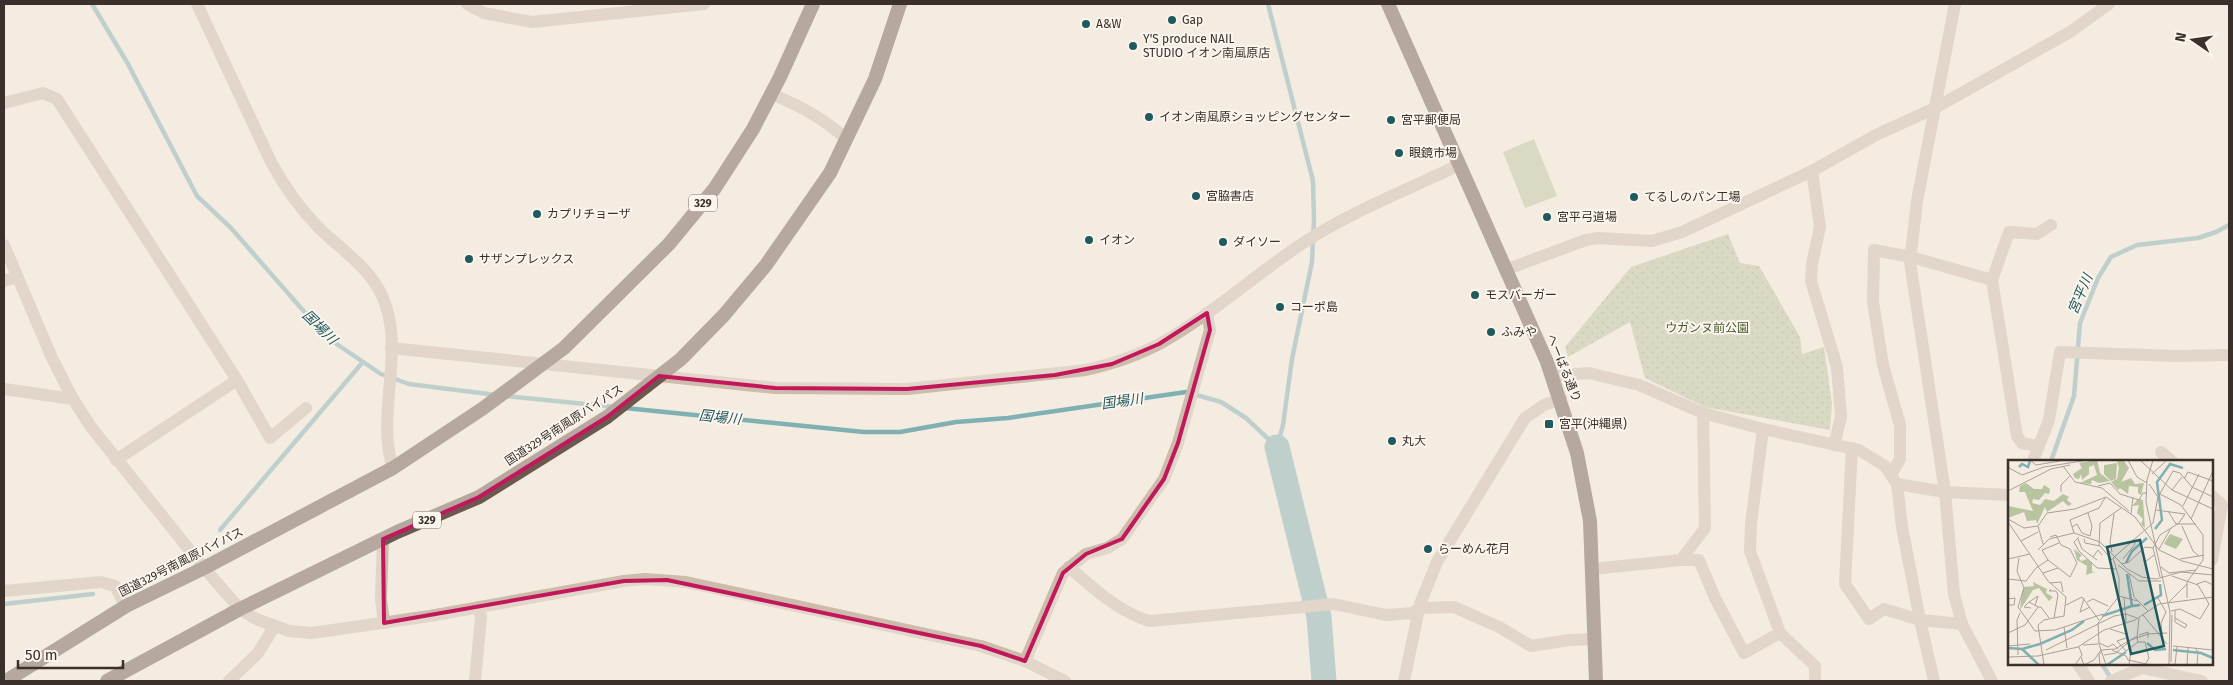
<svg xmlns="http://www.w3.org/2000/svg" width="2233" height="685" font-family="'Fira Sans','Noto Sans JP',sans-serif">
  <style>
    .grass { fill: url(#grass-dots) }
    .pitch { fill: #b8c4a0 }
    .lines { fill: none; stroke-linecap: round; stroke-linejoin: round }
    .stream { stroke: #7fb0b2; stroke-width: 4.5 }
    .river { stroke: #7fb0b2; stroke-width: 25 }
    .minor { stroke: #cdbbac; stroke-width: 12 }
    .tertiary { stroke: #cdbbac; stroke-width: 12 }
    .trunk { stroke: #6c584f; stroke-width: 14 }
    .marked { fill: none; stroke: #c2185b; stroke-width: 4; stroke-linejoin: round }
    .poi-dot { fill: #1f5a5e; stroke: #fbf5ee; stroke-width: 2 }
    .labels { text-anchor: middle; stroke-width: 4; stroke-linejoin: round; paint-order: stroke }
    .shield { fill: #fbf5ee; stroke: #756b66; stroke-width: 1 }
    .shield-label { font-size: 11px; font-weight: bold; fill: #3b302b }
    .poi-label { font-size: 12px; fill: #3b302b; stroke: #fbf5ee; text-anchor: start }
    .park-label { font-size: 12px; fill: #4a5a2e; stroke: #fbf5ee }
    .street-label { font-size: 12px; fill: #3b302b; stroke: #fbf5ee }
    .water-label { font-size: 14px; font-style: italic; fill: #1f5a5e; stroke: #fbf5ee }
    .inset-river { fill: none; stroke: #7fb0b2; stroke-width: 2.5 }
    .inset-road { fill: none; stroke: #aaa098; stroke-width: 1 }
    .view { fill: #1f5a5e; fill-opacity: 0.15; stroke: #1f5a5e; stroke-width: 2.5 }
    .inset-edge { fill: none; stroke: #3b302b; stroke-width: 2.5 }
  </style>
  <defs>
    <pattern id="grass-dots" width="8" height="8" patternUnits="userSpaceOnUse" patternTransform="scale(1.25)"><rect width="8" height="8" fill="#b8c4a0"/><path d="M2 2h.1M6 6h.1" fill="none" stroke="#97a083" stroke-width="1.8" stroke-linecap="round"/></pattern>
  </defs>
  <rect width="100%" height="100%" fill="#f4ebe1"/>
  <polygon class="grass" points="1728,234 1740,263 1759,266 1800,337 1802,354 1824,347 1832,404 1830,430 1705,407 1645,378 1630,322 1568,357 1565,347 1631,267"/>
  <polygon class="pitch" points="1534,139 1557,196 1525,208 1503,152"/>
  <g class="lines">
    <g class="stream">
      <polyline points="92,4 128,64 197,196 231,228 314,323 338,345 381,374 409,384 496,395"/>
      <polyline points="1268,4 1313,181 1314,220 1312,262 1292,359 1283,425 1277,447"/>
      <polyline points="506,396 615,407"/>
      <polyline points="625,408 864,432 900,432 956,422 1008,418 1186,392 1221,402 1246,418 1277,447"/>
      <polyline points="2051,461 2074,396 2080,323 2098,278 2111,257 2137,245 2198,238 2216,232 2229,225"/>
      <polyline points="220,530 362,363"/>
      <polyline points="4,604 93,594"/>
      <polyline points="2102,664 2112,680"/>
    </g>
    <polyline class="river" points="1277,447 1319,617 1324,681"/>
    <g class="minor">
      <polyline points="467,4 484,13 532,22 704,4"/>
      <polyline points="1955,4 1917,201 1910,262 1945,492 1954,594 1962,624 1992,681"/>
      <path d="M771 94C799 105 825 119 847 140"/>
      <polyline points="4,103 43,93 57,99 237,380 270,438 306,408"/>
      <polyline points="1812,171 1820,227 1812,264 1811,281 1837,367 1841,417 1834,445"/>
      <polyline points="1505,270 1586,240 1598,238 1652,241 1682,232 1812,171 1876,135 1935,108 2070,32 2109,4"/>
      <polyline points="4,281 17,277"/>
      <polyline points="1552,376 1589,373 1639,385 1703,413 1763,429 1859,450 1885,466 1897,484 1902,527 1920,620 1934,681"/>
      <polyline points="4,389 73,399"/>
      <polyline points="1763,429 1751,524 1750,551 1780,633 1815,666 1815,681"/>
      <polyline points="2039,446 2022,443 2017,436 1992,280 2009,232 2037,234 2051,225"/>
      <polyline points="1852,448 1845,584 1869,619 1884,609 1920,620 1962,624"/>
      <polyline points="2161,452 2172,461"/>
      <polyline points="116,460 237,380"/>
      <polyline points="2033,461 2049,420 2060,352 2176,356 2229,355"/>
      <polyline points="1891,475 1900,459 1900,425 1883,365 1873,302 1874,250 1911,257 1992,280"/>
      <polyline points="1897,484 1945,492 2009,495"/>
      <polyline points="2212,496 2222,505 2212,560"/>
      <polyline points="1681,560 1699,560 1715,598 1744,653 1780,633"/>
      <path d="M1069 567C1090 586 1122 614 1150 621L1334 604 1386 615 1412 613 1420 608 1454 607 1499 627 1531 646 1569 640 1595 639"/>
      <polyline points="1592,569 1681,560 1705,528 1703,413"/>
      <polyline points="4,591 101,582 115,586 126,606"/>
      <polyline points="1025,661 1063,573 1086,554 1107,548 1122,539 1164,479 1178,443 1210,330 1207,313"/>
      <polyline points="2078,664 2089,681"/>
      <polyline points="475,681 481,617 479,607"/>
      <polyline points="1404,681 1420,604 1437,562 1525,418 1544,405 1561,399"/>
      <polyline points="2111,681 2142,668 2202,681"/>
    </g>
    <g class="tertiary">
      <path d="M197 4 271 162C284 186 300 209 320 229 344 252 376 272 386 306 403 357 376 417 393 468"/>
      <polyline points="4,245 52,358 73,399 91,427 204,568 240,609 256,619 289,631 312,633 430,616 624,581 645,579 686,582 981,646 1025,661 1065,681"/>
      <path d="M391 348 775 388 907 389 1086 370C1112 364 1137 356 1161 343 1211 315 1255 275 1303 243 1352 211 1407 190 1459 165"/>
      <polyline points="383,539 381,599 384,623"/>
      <polyline points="229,681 258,653 274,627"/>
    </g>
    <g class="trunk">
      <polyline points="1388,4 1547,362 1577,453 1590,521 1596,681"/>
      <polyline points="6,681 126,606 204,568 393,468 482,409 564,348 669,244 715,188 753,129 780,77 813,4"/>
      <polyline points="107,681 240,609 397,532 479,497 607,417 681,359 724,315 766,265 830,173 875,79 900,4"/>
    </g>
  </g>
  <path d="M0 0H2233V685H0ZM1207 313 1210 330 1178 443 1164 479 1122 539 1086 554 1063 573 1025 661 981 646 667 580 624 581 384 623 383 539 479 497 607 417 659 376 775 388 907 389 1055 375 1112 364 1159 344Z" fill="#f4ebe1" fill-opacity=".55" fill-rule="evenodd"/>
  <path class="marked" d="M1207 313 1210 330 1178 443 1164 479 1122 539 1086 554 1063 573 1025 661 981 646 667 580 624 581 384 623 383 539 479 497 607 417 659 376 775 388 907 389 1055 375 1112 364 1159 344Z"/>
  <g class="poi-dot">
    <circle cx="1172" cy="20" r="5"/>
    <circle cx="1086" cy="24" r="5"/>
    <circle cx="1133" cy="46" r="5"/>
    <circle cx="1149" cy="117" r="5"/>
    <circle cx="1391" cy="120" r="5"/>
    <circle cx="1399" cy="153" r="5"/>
    <circle cx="1196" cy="196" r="5"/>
    <circle cx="1634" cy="197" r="5"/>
    <circle cx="537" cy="214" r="5"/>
    <circle cx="1547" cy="217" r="5"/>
    <circle cx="1089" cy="240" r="5"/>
    <circle cx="1223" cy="242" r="5"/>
    <circle cx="469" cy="259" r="5"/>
    <circle cx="1475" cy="295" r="5"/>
    <circle cx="1280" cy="307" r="5"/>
    <circle cx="1491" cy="332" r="5"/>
    <rect x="1544" y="419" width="10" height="10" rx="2.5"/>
    <circle cx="1392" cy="441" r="5"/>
    <circle cx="1428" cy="549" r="5"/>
  </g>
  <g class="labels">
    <g class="shield">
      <rect x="689" y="194.5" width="28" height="17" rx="4"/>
      <rect x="413" y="511.5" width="28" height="17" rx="4"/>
    </g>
    <g class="shield-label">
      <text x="703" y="207">329</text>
      <text x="427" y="524">329</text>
    </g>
    <g class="poi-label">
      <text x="1182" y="24">Gap</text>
      <text x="1096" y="28">A&amp;W</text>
      <text x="1143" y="43">Y'S produce NAIL<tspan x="1143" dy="14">STUDIO イオン南風原店</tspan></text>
      <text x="1159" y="121">イオン南風原ショッピングセンター</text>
      <text x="1401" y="124">宮平郵便局</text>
      <text x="1409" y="157">眼鏡市場</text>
      <text x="1206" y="200">宮脇書店</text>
      <text x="1644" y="201">てるしのパン工場</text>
      <text x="547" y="218">カプリチョーザ</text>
      <text x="1557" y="221">宮平弓道場</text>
      <text x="1099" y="244">イオン</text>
      <text x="1233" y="246">ダイソー</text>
      <text x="479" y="263">サザンプレックス</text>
      <text x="1485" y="299">モスバーガー</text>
      <text x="1290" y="311">コーポ島</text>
      <text x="1501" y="336">ふみや</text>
      <text x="1559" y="428">宮平(沖縄県)</text>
      <text x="1402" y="445">丸大</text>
      <text x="1438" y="553">らーめん花月</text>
    </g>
    <g class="park-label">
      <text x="1707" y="332">ウガンヌ前公園</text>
    </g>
    <g class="street-label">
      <text transform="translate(1564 368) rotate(68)" y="4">へーばる通り</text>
      <text transform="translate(564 425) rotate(-33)" y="4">国道329号南風原バイパス</text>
      <text transform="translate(181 562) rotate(-27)" y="4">国道329号南風原バイパス</text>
    </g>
    <g class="water-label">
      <text transform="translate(2080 294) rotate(-67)" y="5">宮平川</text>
      <text transform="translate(320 327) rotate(44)" y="5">国場川</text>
      <text transform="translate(1122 401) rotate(-8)" y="5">国場川</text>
      <text transform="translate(720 417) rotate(6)" y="5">国場川</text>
    </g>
  </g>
  <g transform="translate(2008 460)">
    <rect width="205" height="205" fill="#f4ebe1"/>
    <path d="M109 3 108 19 103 21 96 14V5ZM162 74 175 79 168 89 156 84Z" fill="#b8c4a0"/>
    <path d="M89 0 92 13 102 21 91 23 84 20 83 24 72 23 89 15 86 5 81 7V14L74 20 73 14 71 19 67 18 65 14 74 8 71 3ZM102 0H115L121 8 113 22 123 18 127 24 136 23 133 35 130 33V27L121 26 120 34 112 28 110 30 103 22 109 19 111 8 109 1ZM18 23 26 29H34L36 25 42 29 41 34 37 33 31 40 25 39 24 43 32 45 37 39 46 41 55 34 61 37 59 40 64 44 60 46 55 41 39 52 37 47 29 64 28 60 19 61 16 52 0 58V46L25 51 17 32H11L12 26ZM130 39 135 40 137 68 133 64 135 59 129 53 131 45 124 46ZM66 89 74 95 71 98 73 101 79 99 84 103V111L94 116 86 112 78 115 79 106 69 100ZM25 122 39 129 38 133 45 137 41 141 31 128 25 130 12 150 14 132 16 127 26 126Z" fill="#b8c4a0"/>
    <path class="inset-river" d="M11 7 14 4 20 7 22 1M147 69 154 60 149 22 162 4 175 8M118 103 124 91 139 78M119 114 124 146 132 145M136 145 153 135 152 124M94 156 124 146M139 183 147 190 158 189M0 188 14 189 32 184 64 170 76 161M14 189 31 205M165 190 193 193 205 198M99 205 118 192"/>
    <path class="inset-road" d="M22 0 28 5 52 1M120 0 129 17 139 23M132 0 164 30 205 49M145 0 139 20 138 42 162 152 161 205M0 2 1 8 14 15 36 7 80 0M55 6 67 22 94 28 121 51M144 14 159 0M176 19 180 12 205 21M141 24 150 37M90 26 102 23 112 34 131 40 135 33H139M164 30 174 17M0 31 43 9 62 5M53 32V25L62 16M152 34 173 45 195 75V100L179 122V138M175 46 191 14M148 50 177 54M160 51 168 64H188M123 54 125 37M0 59 16 68 30 66M183 59 205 11M0 62 40 121 58 137 56 156 36 160 30 165 36 205M174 66 185 91 191 96 196 95M64 67 69 64 74 73 82 76 84 66 80 53M66 73 62 60 91 48 97 38M42 77 48 75 53 85 62 89 69 103 62 117 40 100 34 90 51 83M71 77 66 82 71 91 89 108 108 109M70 79 74 89 89 100M76 79 77 83 92 86 104 100M13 81 30 72M35 84 30 66 39 53 67 49 98 37 127 57 151 90 174 101 205 109M91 86 92 63 113 48M151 89 163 68M30 90 41 79 66 73 92 82 119 109 134 117 148 119 173 112 205 115M104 92 102 82 106 54M85 97 90 90 94 95M11 98 9 111 16 128 10 147 27 171 47 170 95 154M0 99 22 94M115 99 127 84 125 79M172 99 191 96M114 104 121 102 137 87 145 88M110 105 131 121H153M153 107 161 113 188 110M35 113 50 108M121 114 126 137 140 151M139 114 137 102 146 95M152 117 145 88 152 75 171 63 177 54M0 119 18 121 28 108 40 100M42 123 53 122 55 132M189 124 197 121 205 125M43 129 41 131H48L50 135 46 158M111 136 130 141M116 137 118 162M76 138 72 152 82 147M150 138 158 152 153 163 154 173M0 139 7 138 6 145H0M21 142 30 136 27 146M79 142 85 139 100 146M161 142 179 124M58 145 74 137 91 160M23 148 16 147 21 142 30 147M163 151 172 149 192 159 201 144 190 125 164 116M135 155 159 184M131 158 129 178 130 182H137L141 198 138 203M167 158 179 165 177 168 167 162V150M56 167 59 188M102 169 118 174 123 189 121 205M0 173 17 165 30 147H33L41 158M131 175 140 172V178M118 178 109 181 118 191M91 183 100 187 105 184 110 189M75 185 90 184M0 186 22 184M165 186 205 190M187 188 190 192 189 205M38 190 106 156 118 154 129 158M104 190 118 196 120 200M118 191 130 182M10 195 9 160 12 153M96 195 108 193 123 180 140 174 159 173M0 197 30 196 70 187 96 170 127 160 151 144 205 137M73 197 76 205 86 200 93 190 107 189 129 176M120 200 143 205M163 202 164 155M67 205 74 195 71 187M92 205 91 195 94 191M98 205 91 184 90 163 111 136V118L105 98 145 63 150 37 165 11 172 13 184 27 205 37M167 205 169 186M179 205 180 187"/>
    <path class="view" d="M132 80 156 186 123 194 99 87Z"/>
    <rect width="205" height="205" class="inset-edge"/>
  </g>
  <rect width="2233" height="685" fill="none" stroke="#3b302b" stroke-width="10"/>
  <g transform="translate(2193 40) rotate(283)" stroke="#fbf5ee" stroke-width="4" paint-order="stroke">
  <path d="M0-4L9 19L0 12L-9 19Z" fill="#3b302b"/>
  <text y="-8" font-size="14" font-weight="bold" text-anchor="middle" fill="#3b302b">N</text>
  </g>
  <path d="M18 660v8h105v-8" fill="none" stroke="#3b302b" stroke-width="2.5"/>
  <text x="25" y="660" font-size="15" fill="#3b302b" stroke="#fbf5ee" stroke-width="4" paint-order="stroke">50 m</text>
</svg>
